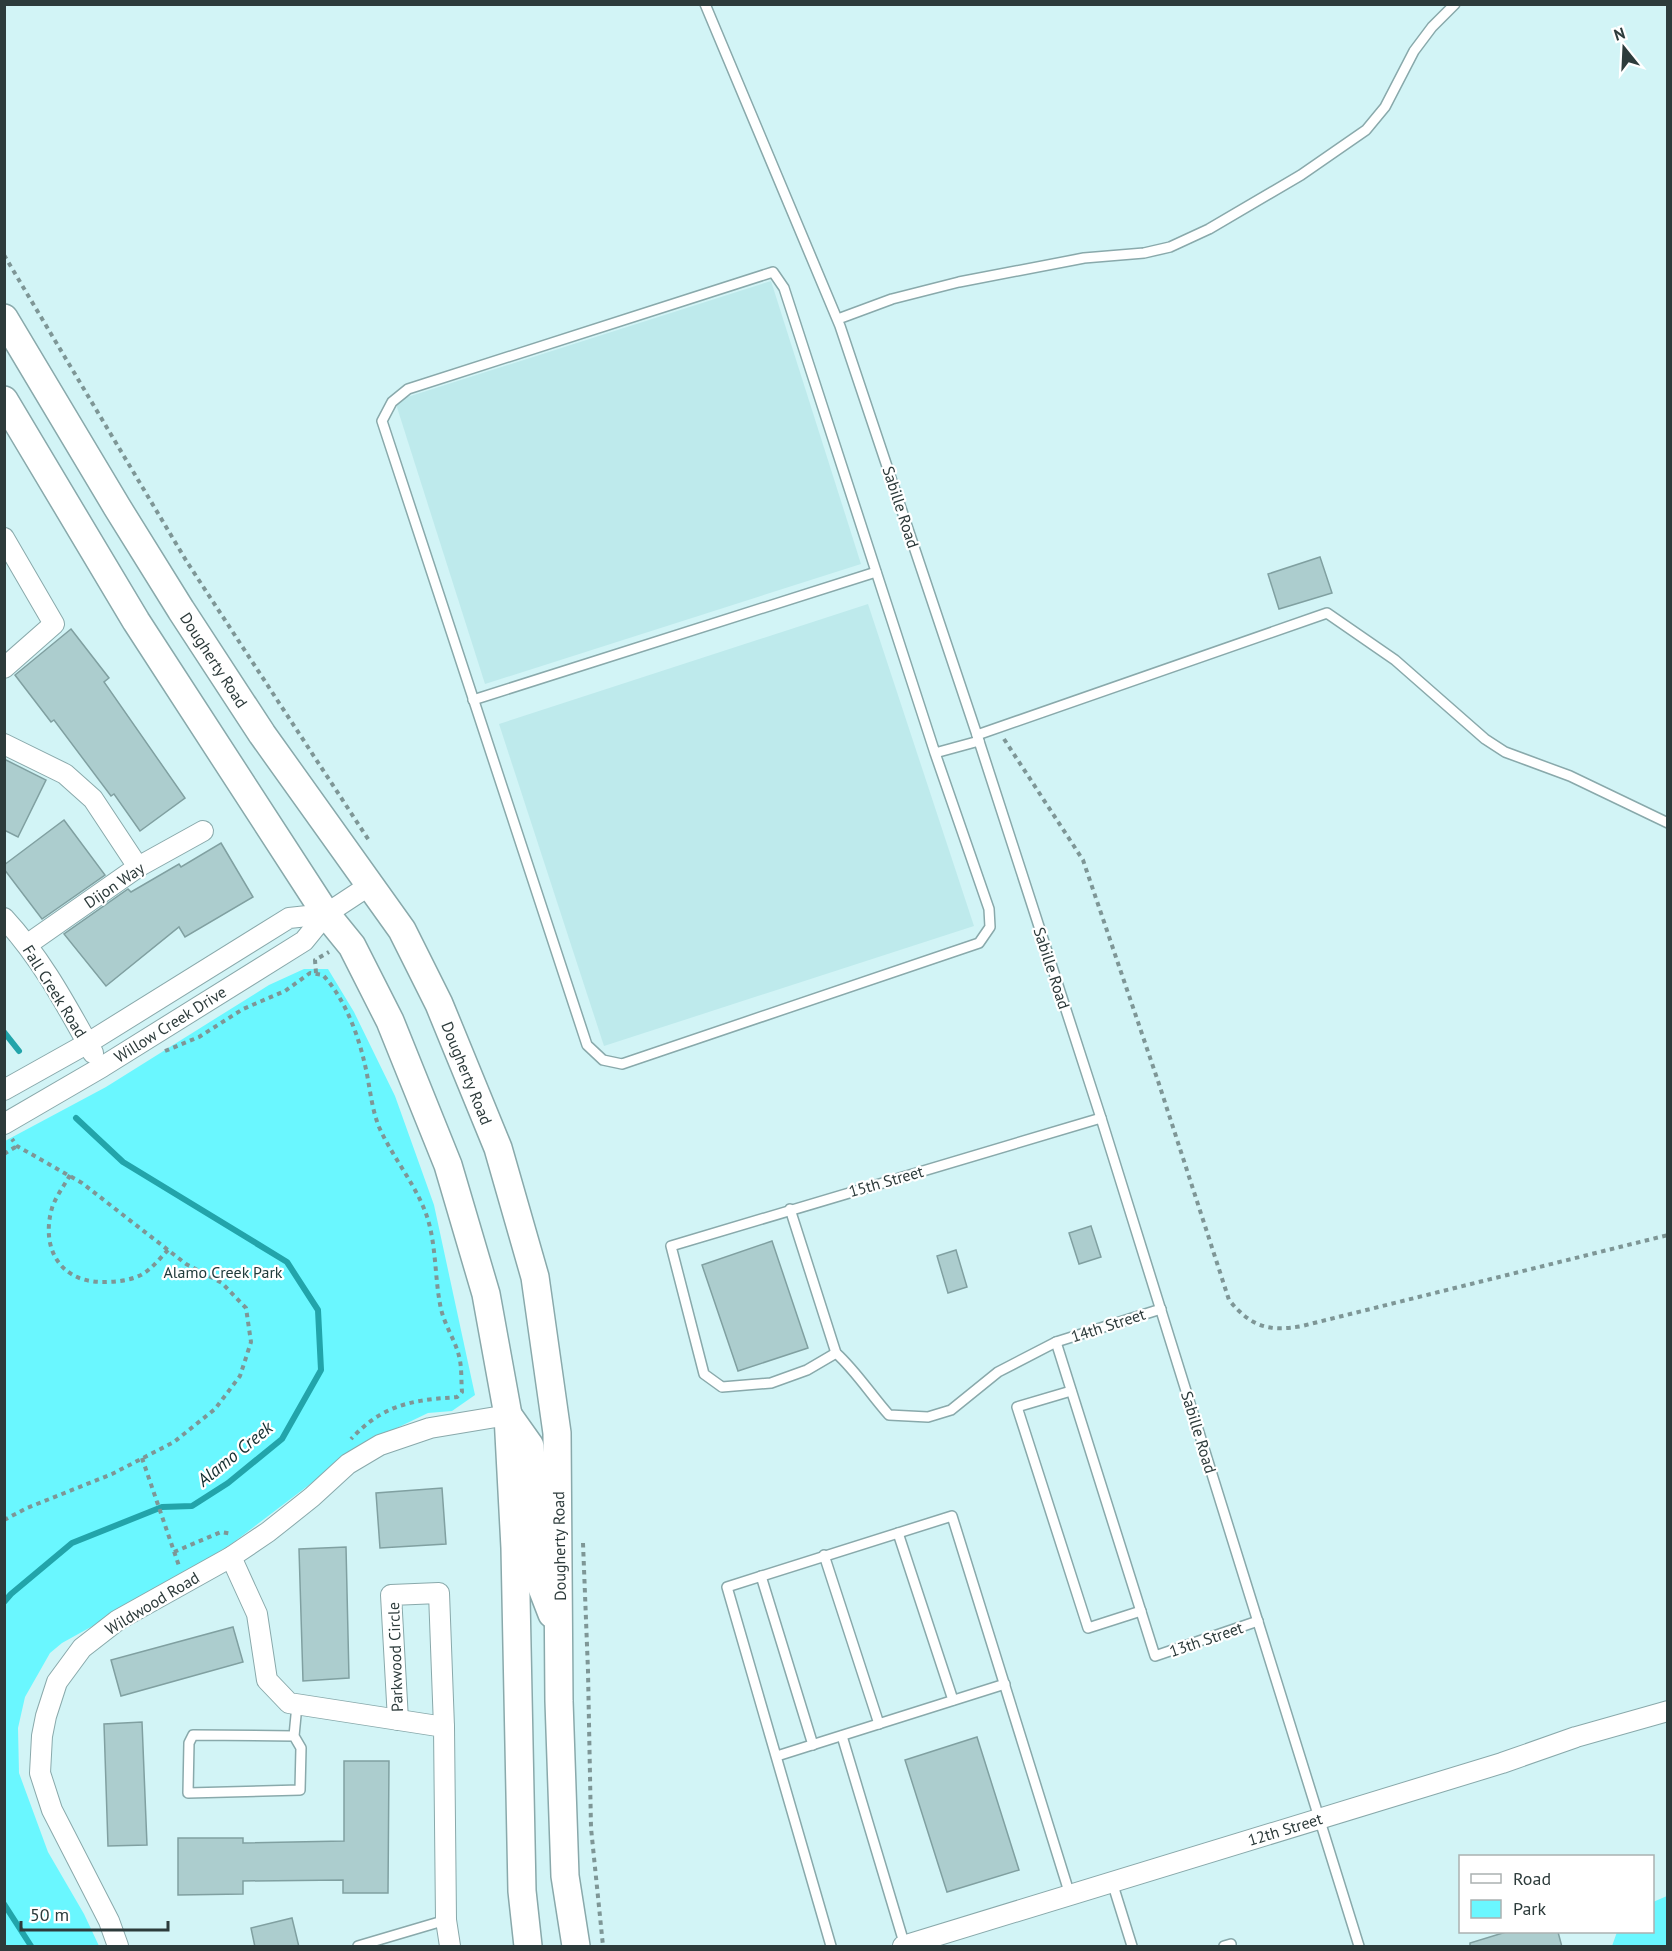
<svg xmlns="http://www.w3.org/2000/svg" width="1672" height="1951" font-family="'PT Sans',sans-serif">
  <style>
    .built { fill: #beeaec }
    .green { fill: #6af7ff }
    .lines { fill: none; stroke-linecap: round; stroke-linejoin: round }
    .stream { stroke: #22a4aa; stroke-width: 6 }
    .building { fill: #accdce; stroke: #80a0a1; stroke-width: 1.5 }
    .lane-casing { stroke: #89a9ab; stroke-width: 12 }
    .street-casing { stroke: #89a9ab; stroke-width: 22 }
    .secondary-casing { stroke: #89a9ab; stroke-width: 30 }
    .path { stroke: #7e9696; stroke-width: 4; stroke-dasharray: 4.5 4.5; stroke-linecap: butt }
    .lane { stroke: #fff; stroke-width: 9 }
    .street { stroke: #fff; stroke-width: 20 }
    .secondary { stroke: #fff; stroke-width: 27 }
    .labels { text-anchor: middle; stroke-width: 4.5; stroke-linejoin: round; paint-order: stroke }
    .street-label { font-size: 16px; fill: #2d3b3b; stroke: #fff }
    .park-label { font-size: 16px; fill: #213b3c; stroke: #fff }
    .water-label { font-size: 18px; font-style: italic; fill: #152f31; stroke: #fff }
  </style>
  <rect width="100%" height="100%" fill="#d2f4f6"/>
  <g class="built">
    <polygon points="771,281 861,564 485,684 395,401"/>
    <polygon points="868,604 974,926 604,1046 499,724"/>
  </g>
  <g class="green">
    <polygon points="304,969 328,969 354,1012 395,1096 434,1205 475,1395 452,1411 428,1413 351,1450 326,1472 230,1545 127,1607 62,1643 50,1653 25,1697 18,1728 19,1773 48,1852 84,1914 99,1946 5,1946 5,1141 106,1087 269,985"/>
    <polygon points="1667,1896 1667,1946 1612,1946 1617,1932 1652,1932 1653,1902"/>
  </g>
  <g class="lines">
    <g class="stream">
      <polyline points="4,1032 19,1051"/>
      <polyline points="4,1602 11,1594 72,1543 162,1507 192,1506 228,1483 282,1439 321,1370 318,1310 287,1262 123,1162 76,1118"/>
      <polyline points="4,1904 31,1946"/>
    </g>
  </g>
  <g class="building">
    <polygon points="1320,557 1332,593 1279,609 1268,574"/>
    <polygon points="71,629 109,678 104,682 185,798 140,831 114,794 111,796 54,720 51,722 15,675"/>
    <polygon points="4,759 46,780 18,837 4,830"/>
    <polygon points="64,820 105,875 42,919 4,869 4,865"/>
    <polygon points="221,843 253,897 185,937 179,927 106,986 64,934 128,889 131,892 179,864 181,867"/>
    <polygon points="1091,1226 1101,1257 1079,1264 1069,1233"/>
    <polygon points="772,1241 808,1348 738,1371 702,1265"/>
    <polygon points="956,1250 967,1287 948,1293 937,1256"/>
    <polygon points="442,1488 446,1544 380,1548 376,1493"/>
    <polygon points="346,1547 349,1678 303,1681 299,1549"/>
    <polygon points="233,1627 243,1662 121,1696 111,1660"/>
    <polygon points="142,1722 147,1845 108,1846 104,1724"/>
    <polygon points="977,1737 1019,1870 947,1892 905,1760"/>
    <polygon points="344,1761 389,1761 388,1893 343,1893 343,1880 243,1881 243,1894 178,1895 178,1838 243,1838 243,1843 344,1841"/>
    <polygon points="292,1918 299,1947 255,1947 251,1928"/>
    <polygon points="1506,1932 1558,1932 1562,1947 1470,1947 1470,1943"/>
  </g>
  <g class="lines">
    <g class="lane-casing">
      <g id="lane">
        <polyline points="705,4 840,326 977,735 1101,1118 1359,1946"/>
        <polyline points="838,319 892,299 959,282 1084,258 1144,253 1170,247 1209,229 1301,175 1366,130 1385,107 1414,51 1432,27 1455,4"/>
        <polyline points="473,700 876,572"/>
        <polyline points="977,735 1327,613 1395,660 1485,739 1505,752 1570,776 1668,823"/>
        <polyline points="935,753 989,909 990,927 979,943 622,1064 603,1060 587,1045 382,421 392,402 408,389 773,272 784,288 935,753 979,741"/>
        <path d="M790 1209 836 1353C856 1371 871 1395 889 1415L928 1417 951 1410 998 1372 1056 1342 1161 1309"/>
        <polyline points="1056,1342 1155,1656 1258,1621"/>
        <polyline points="836,1353 807,1370 771,1383 722,1387 704,1374 671,1246 1101,1118"/>
        <polyline points="1071,1391 1017,1407 1088,1628 1141,1611"/>
        <polyline points="898,1533 953,1700"/>
        <polyline points="824,1555 879,1724"/>
        <polyline points="761,1576 813,1745"/>
        <polyline points="294,1736 301,1748 300,1790 188,1793 189,1743 193,1735 294,1736 297,1705"/>
        <polyline points="842,1736 905,1946"/>
        <polyline points="777,1756 1005,1684"/>
        <polyline points="1112,1882 1132,1946"/>
        <polyline points="358,1946 446,1920"/>
        <polyline points="831,1946 727,1587 952,1516 1070,1895"/>
        <polyline points="1224,1946 1231,1944 1231,1946"/>
      </g>
    </g>
    <g class="street-casing">
      <g id="street">
        <polyline points="4,538 54,624 4,668"/>
        <polyline points="4,744 65,774 93,799 138,867"/>
        <path d="M4 918C42 959 66 1005 93 1053"/>
        <polyline points="28,944 138,867 203,831"/>
        <polyline points="4,1090 88,1043 289,918 326,914"/>
        <polyline points="4,1124 102,1067 304,941 326,914 370,885"/>
        <polyline points="231,1557 257,1614 267,1680 289,1703 444,1727 446,1920 450,1946"/>
        <polyline points="398,1720 391,1595 439,1593 444,1727"/>
        <polyline points="118,1946 109,1921 52,1810 40,1773 42,1736 46,1716 57,1682 82,1648 118,1620 231,1557 268,1532 312,1497 348,1464 380,1445 430,1428 508,1415"/>
        <polyline points="903,1946 1502,1763 1576,1737 1668,1711"/>
      </g>
    </g>
    <g class="secondary-casing">
      <g id="secondary">
        <polyline points="4,318 117,507 181,610 262,734 402,930 439,1004 498,1148 535,1277 557,1433 559,1701 565,1876 576,1946"/>
        <polyline points="4,400 136,621 326,914 352,946 390,1021 448,1165 486,1294 508,1415 515,1548 522,1891 528,1946"/>
        <polyline points="508,1415 530,1446 540,1583 552,1614"/>
      </g>
    </g>
    <g class="path">
      <polyline points="4,255 187,562 370,842"/>
      <path d="M1004 739 1083 860 1159 1084 1229 1300C1251 1327 1269 1332 1302 1326L1668 1235"/>
      <polyline points="316,973 315,960 329,952"/>
      <path d="M165 1051 199 1037 243 1009 285 991 310 973 323 975C345 999 358 1034 365 1065 370 1086 371 1107 379 1127 392 1156 413 1181 425 1211 437 1242 434 1277 441 1309 445 1326 455 1340 459 1356 462 1367 461 1381 462 1392L457 1397C449 1398 441 1398 433 1399 398 1403 375 1413 351 1439"/>
      <polyline points="4,1154 17,1146"/>
      <path d="M70 1175C64 1186 56 1196 52 1208 41 1246 58 1281 101 1282 114 1282 129 1281 141 1275 152 1269 160 1258 168 1250"/>
      <polyline points="142,1458 179,1566"/>
      <polyline points="4,1520 27,1508 112,1474 174,1442 215,1409 240,1376 251,1342 246,1308 222,1283 186,1264 82,1183 17,1146 12,1139"/>
      <polyline points="583,1543 588,1671 591,1828 603,1946"/>
      <polyline points="174,1552 221,1532 232,1534"/>
    </g>
    <use href="#lane" class="lane"/>
    <use href="#street" class="street"/>
    <use href="#secondary" class="secondary"/>
  </g>
  <g class="labels">
    <g class="street-label">
      <text transform="translate(901 507) rotate(72)" y="6">Sabille Road</text>
      <text transform="translate(214 660) rotate(57)" y="6">Dougherty Road</text>
      <text transform="translate(114 885) rotate(-34)" y="6">Dijon Way</text>
      <text transform="translate(1052 968) rotate(72)" y="6">Sabille Road</text>
      <text transform="translate(55 991) rotate(58)" y="6">Fall Creek Road</text>
      <text transform="translate(170 1024) rotate(-32)" y="6">Willow Creek Drive</text>
      <text transform="translate(467 1073) rotate(68)" y="6">Dougherty Road</text>
      <text transform="translate(886 1181) rotate(-16)" y="6">15th Street</text>
      <text transform="translate(1108 1325) rotate(-18)" y="6">14th Street</text>
      <text transform="translate(1199 1432) rotate(73)" y="6">Sabille Road</text>
      <text transform="translate(559 1546) rotate(-91)" y="6">Dougherty Road</text>
      <text transform="translate(152 1603) rotate(-31)" y="6">Wildwood Road</text>
      <text transform="translate(1206 1639) rotate(-19)" y="6">13th Street</text>
      <text transform="translate(395 1657) rotate(-92)" y="6">Parkwood Circle</text>
      <text transform="translate(1285 1829) rotate(-17)" y="6">12th Street</text>
    </g>
    <g class="park-label">
      <text x="223" y="1278">Alamo Creek Park</text>
    </g>
    <g class="water-label">
      <text transform="translate(235 1454) rotate(-39)" y="6">Alamo Creek</text>
    </g>
  </g>
  <rect width="1672" height="1951" fill="none" stroke="#2d3b3b" stroke-width="12"/>
  <rect x="1459" y="1855" width="195" height="78" fill="#ffffff" stroke="#abb1b1" stroke-width="1.5"/>
  <rect x="1471" y="1874" width="30" height="9" fill="#ffffff" stroke="#abb1b1" stroke-width="1.5"/>
  <text x="1513" y="1885" font-size="18" fill="#2d3b3b">Road</text>
  <rect x="1471" y="1900" width="30" height="18" fill="#6af7ff" stroke="#abb1b1" stroke-width="1.5"/>
  <text x="1513" y="1915" font-size="18" fill="#2d3b3b">Park</text>
  <g transform="translate(1624 48) rotate(342)" stroke="#ffffff" stroke-width="4.5" paint-order="stroke">
  <path d="M0-4.5L10 22L0 15L-10 22Z" fill="#2d3b3b"/>
  <text y="-9" font-size="16" font-weight="bold" text-anchor="middle" fill="#2d3b3b">N</text>
  </g>
  <path d="M21 1921v9h147v-9" fill="none" stroke="#2d3b3b" stroke-width="3"/>
  <text x="30" y="1921" font-size="18" fill="#2d3b3b" stroke="#ffffff" stroke-width="4.5" paint-order="stroke">50 m</text>
</svg>
